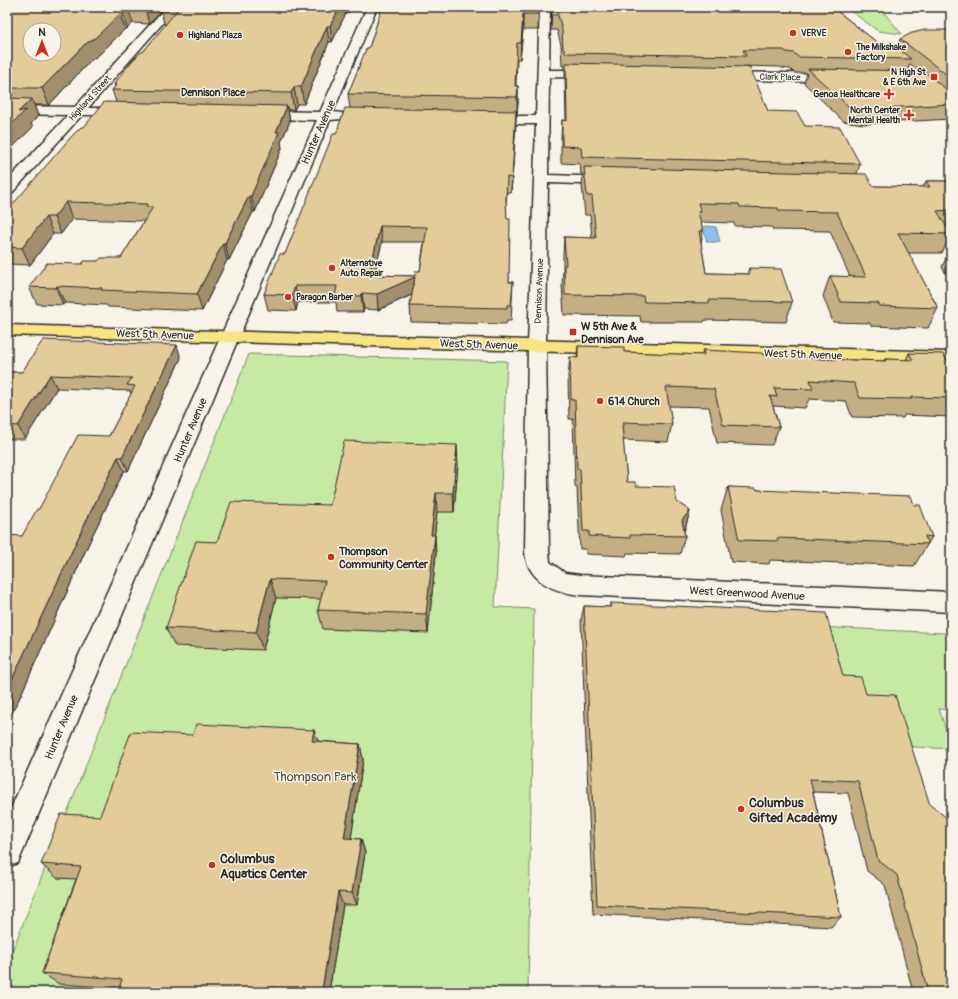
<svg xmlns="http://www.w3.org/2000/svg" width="958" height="999" font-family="Pangolin,sans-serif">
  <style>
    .green { fill: #c6e9a3; stroke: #788a67 }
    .water { fill: #90bfeb; stroke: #68849e }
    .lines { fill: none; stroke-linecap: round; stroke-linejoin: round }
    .minor-casing { stroke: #2b2b2b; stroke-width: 3 }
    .major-casing { stroke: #2b2b2b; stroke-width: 3 }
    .minor { fill: #f7f3e8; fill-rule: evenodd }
    .major { fill: #f6e381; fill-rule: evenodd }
    .wall { fill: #c4af84; stroke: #2b2b2b; fill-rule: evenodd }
    .shaded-wall { fill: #a08e6c; stroke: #2b2b2b }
    .building { fill: #e4cb9a; stroke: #2b2b2b; fill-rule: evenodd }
    .poi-dot { fill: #c8321e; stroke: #f7f3e8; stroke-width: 1.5 }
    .labels { text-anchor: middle; stroke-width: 3; stroke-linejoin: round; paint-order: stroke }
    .far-poi-label { font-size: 9px; font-weight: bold; fill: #2b2b2b; stroke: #f7f3e8; text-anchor: start }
    .far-street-label { font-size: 9px; fill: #2b2b2b; stroke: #f7f3e8 }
    .far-neighbourhood-label { font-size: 10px; font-weight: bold; fill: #2b2b2b; stroke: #f7f3e8 }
    .street-label { font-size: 11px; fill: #2b2b2b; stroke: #f7f3e8 }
    .poi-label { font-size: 11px; font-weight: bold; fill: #2b2b2b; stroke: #f7f3e8; text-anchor: start }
    .near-park-label { font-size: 13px; fill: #4a5143; stroke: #f7f3e8 }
    .near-poi-label { font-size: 13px; font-weight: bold; fill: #2b2b2b; stroke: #f7f3e8; text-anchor: start }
  </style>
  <rect width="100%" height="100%" fill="#f7f3e8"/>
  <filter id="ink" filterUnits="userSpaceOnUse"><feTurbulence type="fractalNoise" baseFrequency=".025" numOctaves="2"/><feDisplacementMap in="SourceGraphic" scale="8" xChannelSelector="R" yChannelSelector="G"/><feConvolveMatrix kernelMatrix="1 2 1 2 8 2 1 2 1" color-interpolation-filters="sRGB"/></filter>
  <g filter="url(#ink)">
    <g class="green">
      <polygon points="850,7 879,7 902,34 878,31 848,9"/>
      <polygon points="249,354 507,361 495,607 534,609 528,992 7,992 7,964"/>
      <polygon points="818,627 944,633 951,635 951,710 939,709 951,744 951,749 897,746 834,690"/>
    </g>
    <polygon class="water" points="707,226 716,227 720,242 707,242 703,227"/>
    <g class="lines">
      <g class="minor-casing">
        <g id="minor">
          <polygon points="166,7 177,7 88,108 127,108 131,109 133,112 131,115 82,115 12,193 7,194 7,181 68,115 7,114 7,106 75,107"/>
          <polygon points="367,7 377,7 333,112 342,113 343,116 342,119 330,120 18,863 7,867 7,817 317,120 259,119 254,118 253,115 254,112 259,111 320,112"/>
          <path d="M540 7H550L549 70H594L598 71 600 74 598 77 594 78 549 77 548 175 612 177 617 178 619 181 617 184 612 185 548 183 546 346 549 551 550 562 565 573 580 575 951 592V612L580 595C554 592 527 581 525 551L528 346 536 124H485L480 123 479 120 480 117 485 116H536Z"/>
          <polygon points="724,72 836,74 840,75 842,78 840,81 836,82 720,79 718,76 720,73"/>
        </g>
      </g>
      <g class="major-casing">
        <polygon id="major" points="7,325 951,352 951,364 7,335"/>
      </g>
      <use href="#minor" class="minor"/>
      <use href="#major" class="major"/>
    </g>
    <g class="wall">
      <polygon points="7,7 366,7 364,10 350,9 348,13 346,13 332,42 329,42 304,104 297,104 294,110 288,110 290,121 281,142 282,148 255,212 253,212 229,260 227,260 202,311 108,307 107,305 65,303 63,305 37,304 29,287 82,264 98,261 121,258 144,221 72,219 61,234 53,234 30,265 7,264 7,211 84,127 116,102 112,90 115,87 114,84 143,52 166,24 164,24 161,11 149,24 133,23 127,29 125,29 101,53 90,61 49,105 34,105 38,116 31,124 33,127 7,153"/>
      <path d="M377 7H539L538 30H523L520 59H517L516 86H518V103L517 114H516L511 193 507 192 506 204 509 282H513L511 321H507L506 324 411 322 410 306 412 295 378 310 364 309 363 312H337L336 302H298L296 311 268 310 264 294 285 254 336 134 350 108 348 94 367 49 370 45 381 11H377ZM382 242H424L420 271 415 276 374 275Z"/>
      <path d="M552 7H832L874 40 883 46 897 48 900 39 951 30V119L863 124 843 121 804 83 807 73H794L790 69 782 68 780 67 743 66 768 111 805 126 860 164 857 173 873 186 923 187 926 181H951V228L948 229 951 234 942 253H908L938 308 928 328 871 326 870 323 833 322 823 296 830 276 850 277 830 231 773 230 772 227 735 226 734 223 701 222 703 231 701 243 706 273 747 274 749 268 792 302 786 322 705 320 704 322H641L640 316 564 315 562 285 563 269V256L564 237 592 238 590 215H585L582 185 583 174H581L580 164 561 163V137L562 120 566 121 565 79V69H564V66H562L561 45 557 30H551ZM910 64 920 71H907Z"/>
      <polygon points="951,248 951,283 942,267"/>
      <polygon points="578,346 624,352 701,355 703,350 763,355 824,359 884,361 885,359 906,360 909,353 948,362 951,362 951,417 904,415 903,418 852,417 846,401 809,399 805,408 773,406 779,427 772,445 717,443 709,407 669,406 672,424 668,442 623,440 627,482 636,486 677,502 690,511 685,529 684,530 685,536 680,554 627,553 626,556 586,554 586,549 580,549 577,487 575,487 573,419 569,419 568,376 570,357 577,358"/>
      <polygon points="181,358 128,471 124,471 93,534 18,701 22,536 39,509 109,436 131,394 130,391 57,388 25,439 7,439 7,372 22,372"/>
      <polygon points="458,464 454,512 437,512 434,535 436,554 428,633 323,629 318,610 321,599 276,598 263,650 175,646 166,628 217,542 330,505"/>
      <polygon points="728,487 914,505 932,537 914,566 770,560 769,564 731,562 721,510"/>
      <polygon points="610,603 843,676 951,992 913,992 885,885 867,871 848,793 813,792 841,917 831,927 593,914 581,620 584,606 610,607"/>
      <polygon points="318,741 360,744 363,760 351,838 361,839 365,853 357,905 343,905 329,992 118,992 119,988 59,984 42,973 76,879 57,878 41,864 100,816"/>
    </g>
    <g class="shaded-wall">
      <polygon points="146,7 165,7 160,9 161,11 149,24 145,8"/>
      <polygon points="340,7 345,7 346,13 332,42 330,26"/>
      <polygon points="348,7 350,7 350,9 348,13"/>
      <polygon points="128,8 133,23 127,29 123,14"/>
      <polygon points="120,14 125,29 101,53 90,61 49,105 42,88 84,45"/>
      <polygon points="523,14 523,30 520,59 521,43"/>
      <polygon points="327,26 329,42 304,104 301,87"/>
      <polygon points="518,86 518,103 517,114 517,97"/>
      <polygon points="294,87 297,104 294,110 291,93"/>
      <polygon points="32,99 38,116 31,124 33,127 7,153 7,128 18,112"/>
      <polygon points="287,106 290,121 281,142 282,148 255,212 251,196 276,132"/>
      <polygon points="516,111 516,125 511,193 512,178"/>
      <polygon points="249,196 253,212 229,260 225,243"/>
      <polygon points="66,202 72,219 61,234 54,217"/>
      <polygon points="46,217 53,234 30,265 22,248"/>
      <polygon points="380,226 382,242 371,291 369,275"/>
      <polygon points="223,243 227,260 202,311 197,294"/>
      <polygon points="415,277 416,293 378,310 377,294"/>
      <polygon points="57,286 65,303 63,305 56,288"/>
      <polygon points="295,286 298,302 296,311 292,295"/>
      <polygon points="362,293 364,309 363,312 361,296"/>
      <polygon points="177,345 181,358 128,471 122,457"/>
      <polygon points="50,375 57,388 25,439 18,426"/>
      <polygon points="457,445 458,464 454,512 453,493"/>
      <polygon points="118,457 124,471 93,534 18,701 7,723 7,690 86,521"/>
      <polygon points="436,493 437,512 433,552 435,535 436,554 428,633 426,614 431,535"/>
      <polygon points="690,511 685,529 679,536 682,520"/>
      <polygon points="270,579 276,598 263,650 256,632"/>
      <polygon points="314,730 320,746 312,741"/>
      <polygon points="360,744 363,760 349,852 344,838"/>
      <polygon points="361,839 365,853 357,905 352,893"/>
      <polygon points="338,892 343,905 329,992 323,992 322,990"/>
      <polygon points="271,987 275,992 270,992"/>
    </g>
    <g class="building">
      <path d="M7 7H146L145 8H128L123 14H120L96 37 84 45 42 88H7ZM30 30H54V54H30Z"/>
      <polygon points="162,7 340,7 330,26 327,26 301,87 294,87 291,93 112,90 117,84 114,84 132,61 141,52 143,52 178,9 160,9"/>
      <polygon points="382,7 539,7 538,14 523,14 521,43 517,43 515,86 518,86 517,97 348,94 366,49 367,49 370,45"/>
      <polygon points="552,7 832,7 874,40 883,46 890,42 911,59 798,57 794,53 786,52 784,50 743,50 746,56 565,53 565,50 563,49 562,30 558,15 552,15"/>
      <polygon points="925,30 951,30 951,78 900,39 912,33"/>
      <polygon points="566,63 750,67 768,111 797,112 805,126 840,127 860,164 582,157 581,147 562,146 562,120 567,121"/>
      <polygon points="808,69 923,71 951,93 951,104 868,109 848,106"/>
      <polygon points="7,98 32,99 18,112 26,110 7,128"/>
      <polygon points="104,102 287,106 276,132 279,132 251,196 249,196 225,243 223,243 197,294 101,290 102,288 57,286 56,288 29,287 47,263 82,264 84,261 98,261 101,258 121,258 153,207 146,207 147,204 66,202 54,217 46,217 22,248 7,247 7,211 71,137 81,127 84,127"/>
      <path d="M345 108 516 111 512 178 507 177 506 200 507 219H510L509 282H513L511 305H507V308L410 306 415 277 377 294 362 293 361 296H335L337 286H295L292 295 264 294 280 254H285L333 134H336ZM380 226 427 227 420 271H416L415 276 369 275Z"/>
      <polygon points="584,167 866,174 873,186 930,187 926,181 951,181 951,210 937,211 951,234 898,233 938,308 880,306 878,303 841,302 830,276 866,277 837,212 779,211 778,208 740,207 739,204 698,203 701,212 698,212 703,231 699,231 706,273 750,274 749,268 781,269 792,302 709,300 709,303 644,302 643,296 565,295 564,265 566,265 564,237 596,238 592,196 587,196"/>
      <polygon points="43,340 177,345 122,457 118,457 86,521 7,690 7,535 22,536 37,509 39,509 78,435 109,436 135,386 127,385 132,378 50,375 18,426 7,425 7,372 22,372"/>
      <polygon points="578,346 624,347 624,352 704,355 703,350 762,353 763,355 824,359 886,361 885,359 913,360 909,353 943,354 948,362 951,362 951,398 911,397 912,399 860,398 854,383 810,380 813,389 774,388 777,397 770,396 779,427 723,425 714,389 666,387 672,424 623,422 624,425 622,425 627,482 635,482 636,486 674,487 677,502 690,511 682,520 685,536 630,535 630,538 589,536 589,531 583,531 580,469 577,469 575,400 571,400 570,357 578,358"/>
      <polygon points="344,441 457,445 453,493 436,493 431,535 435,535 426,614 318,610 325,581 270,579 256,632 166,628 196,541 217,542 231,502 330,505"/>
      <polygon points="728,487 756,488 757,490 911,496 914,505 920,505 932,537 925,536 928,544 777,538 778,541 739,540"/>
      <polygon points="610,603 826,613 843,676 861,677 866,694 895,695 930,805 947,818 951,819 951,992 928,992 897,875 878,860 858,781 810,779 841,917 597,905 584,606 611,607"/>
      <polygon points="196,724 314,730 312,741 360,744 344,838 361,839 352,893 338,892 322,990 271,987 270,992 118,992 122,979 42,973 81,867 41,864 61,814 100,816 131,732 193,735"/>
    </g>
  </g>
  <g class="poi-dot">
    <circle cx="793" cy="33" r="4"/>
    <circle cx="180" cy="35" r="4"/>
    <circle cx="848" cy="52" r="4"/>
    <rect x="930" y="73" width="8" height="8" rx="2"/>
    <path d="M887 88h4v4h4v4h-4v4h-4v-4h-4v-4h4z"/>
    <path d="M907 109h4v4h4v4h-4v4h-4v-4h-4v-4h4z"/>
    <circle cx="332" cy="268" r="4"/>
    <circle cx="288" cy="297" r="4"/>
    <rect x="569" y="328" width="8" height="8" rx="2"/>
    <circle cx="600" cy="401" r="4"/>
    <circle cx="331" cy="557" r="4"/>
    <circle cx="741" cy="809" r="4"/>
    <circle cx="212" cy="865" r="4"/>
  </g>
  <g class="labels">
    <g class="far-poi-label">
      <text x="801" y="36">VERVE</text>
      <text x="188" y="38">Highland Plaza</text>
      <text x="856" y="50">The Milkshake<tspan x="856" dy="10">Factory</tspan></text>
      <text x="926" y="75" text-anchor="end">N High St<tspan x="926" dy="10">&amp; E 6th Ave</tspan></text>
      <text x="880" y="97" text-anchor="end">Genoa Healthcare</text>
      <text x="900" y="113" text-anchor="end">North Center<tspan x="900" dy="10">Mental Health</tspan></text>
      <text x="340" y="266">Alternative<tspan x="340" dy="10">Auto Repair</tspan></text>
      <text x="296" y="300">Paragon Barber</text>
    </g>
    <g class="far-street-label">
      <text transform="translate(780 77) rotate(1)" y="3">Clark Place</text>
      <text transform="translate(90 98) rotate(-48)" y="3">Highland Street</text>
      <text transform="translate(539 291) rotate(-88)" y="3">Dennison Avenue</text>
    </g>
    <g class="far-neighbourhood-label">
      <text x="213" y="96">Dennison Place</text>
    </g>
    <g class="street-label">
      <text transform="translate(318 132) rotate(-66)" y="4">Hunter Avenue</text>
      <text transform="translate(155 334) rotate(2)" y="4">West 5th Avenue</text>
      <text transform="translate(479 344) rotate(2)" y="4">West 5th Avenue</text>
      <text transform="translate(803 354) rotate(2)" y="4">West 5th Avenue</text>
      <text transform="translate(190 430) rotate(-67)" y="4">Hunter Avenue</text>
      <text transform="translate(747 593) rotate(3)" y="4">West Greenwood Avenue</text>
      <text transform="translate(61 727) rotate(-67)" y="4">Hunter Avenue</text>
    </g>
    <g class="poi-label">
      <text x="581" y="330">W 5th Ave &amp;<tspan x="581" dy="13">Dennison Ave</tspan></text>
      <text x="608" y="405">614 Church</text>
      <text x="339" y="555">Thompson<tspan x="339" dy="13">Community Center</tspan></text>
    </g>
    <g class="near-park-label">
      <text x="315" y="781">Thompson Park</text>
    </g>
    <g class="near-poi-label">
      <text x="749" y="807">Columbus<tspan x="749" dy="15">Gifted Academy</tspan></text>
      <text x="220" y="863">Columbus<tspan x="220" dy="15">Aquatics Center</tspan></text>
    </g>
  </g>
  <rect width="958" height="999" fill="none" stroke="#f7f3e8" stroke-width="24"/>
  <rect x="12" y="12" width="934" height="975" fill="none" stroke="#2b2b2b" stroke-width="1.5" filter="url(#ink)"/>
  <g transform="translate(42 42)"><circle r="19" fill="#f7f3e8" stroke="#a5a39c"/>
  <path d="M0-3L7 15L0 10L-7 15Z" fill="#c8321e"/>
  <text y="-6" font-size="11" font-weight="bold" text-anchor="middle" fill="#2b2b2b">N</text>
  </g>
</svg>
